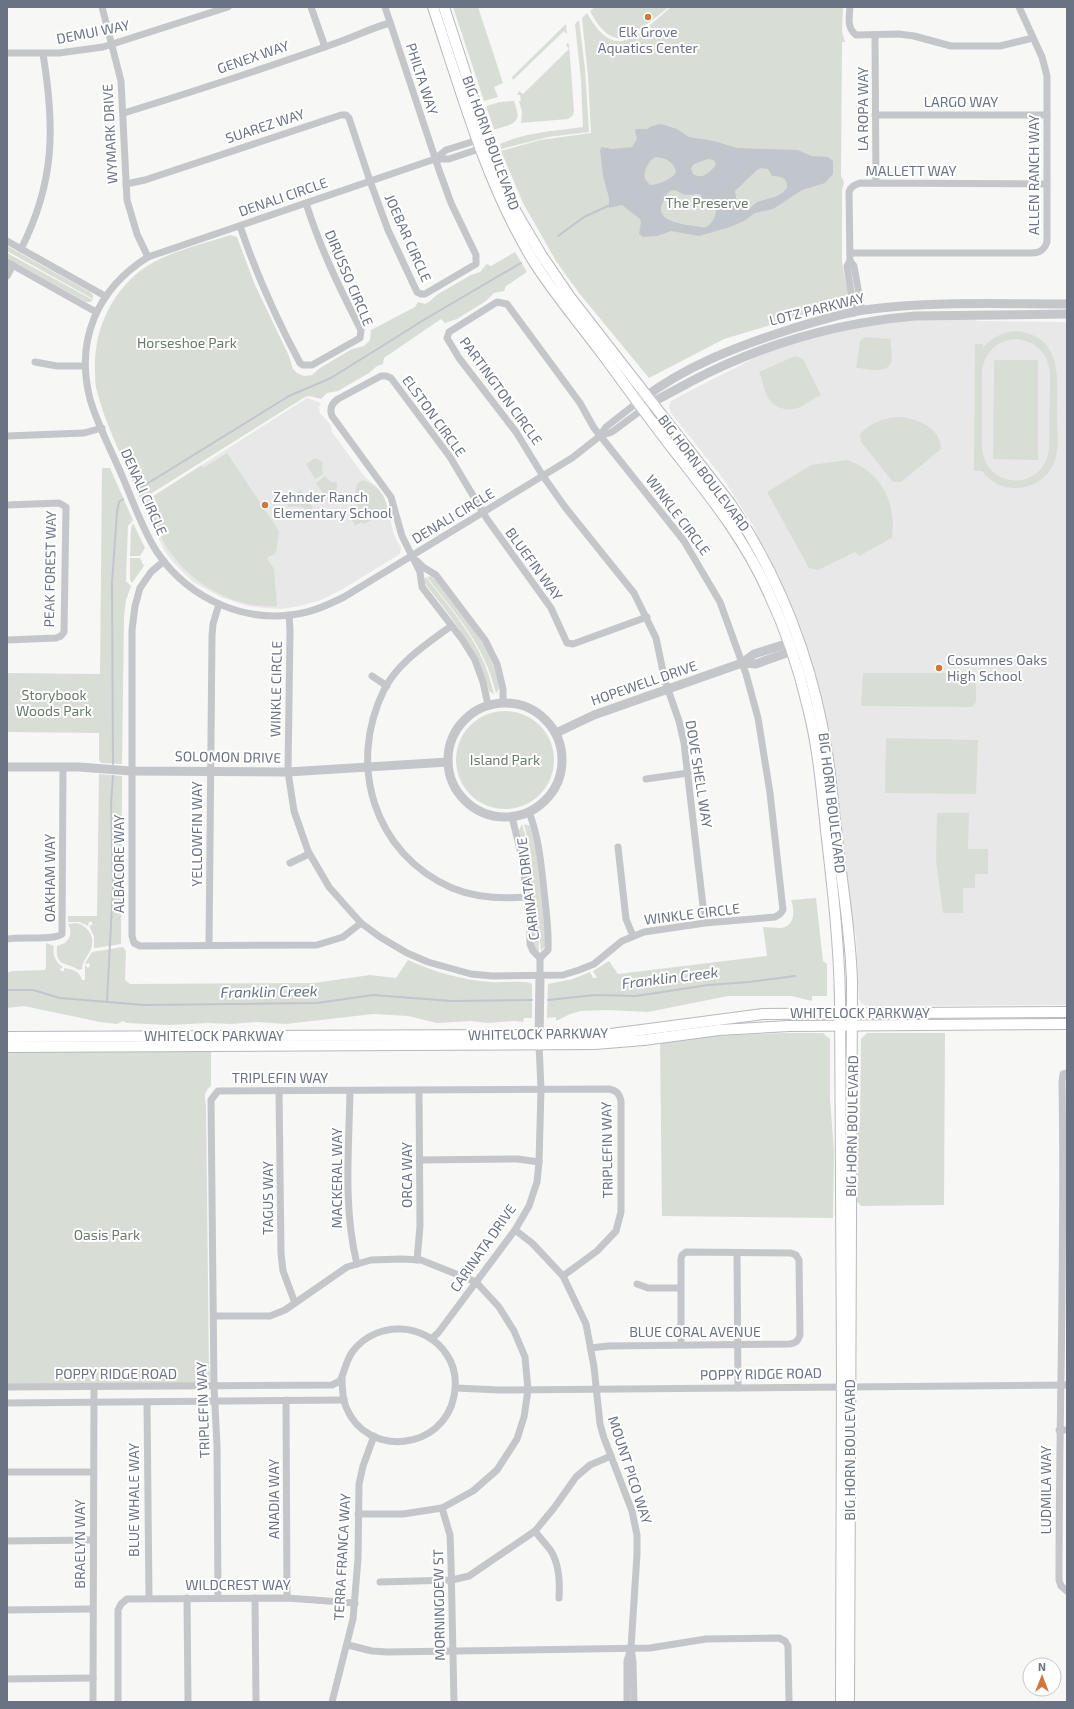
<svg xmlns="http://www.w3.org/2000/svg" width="1074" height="1709" font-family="'Exo 2',sans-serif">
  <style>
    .built { fill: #e8e8e8 }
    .green { fill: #d8ded6; fill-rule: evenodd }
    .water { fill: #c0c6cc; fill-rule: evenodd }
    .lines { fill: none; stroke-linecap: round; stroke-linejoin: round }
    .stream { stroke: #c0c6cc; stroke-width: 2 }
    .secondary-casing { stroke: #b6b9be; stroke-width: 12 }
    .minor { stroke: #c4c6ca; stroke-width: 7 }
    .tertiary { stroke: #c4c6ca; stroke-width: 9 }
    .secondary { stroke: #fff; stroke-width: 10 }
    .poi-dot { fill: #d1773b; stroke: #fff; stroke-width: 1.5 }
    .labels { text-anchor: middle; stroke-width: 4; stroke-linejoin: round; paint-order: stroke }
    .street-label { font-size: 14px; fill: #6a7383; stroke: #fff }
    .poi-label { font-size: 14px; fill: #6a7383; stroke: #fff; text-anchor: start }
    .park-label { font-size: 14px; fill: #687b68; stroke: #fff }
    .water-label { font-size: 15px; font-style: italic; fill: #65737f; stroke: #fff }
  </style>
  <rect width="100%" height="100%" fill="#f7f7f5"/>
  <g class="built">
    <polygon points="958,318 980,321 1067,322 1067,1005 869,1006 864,1005 859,1000 856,937 846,888 822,705 801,630 769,558 762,547 753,525 724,480 671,413 669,407 671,401 684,394 768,351 832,332 881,323 919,319"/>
    <polygon points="307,398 321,403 319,407 320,413 330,424 332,432 365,477 379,489 386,503 394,535 401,548 400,554 341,590 321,600 300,606 281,609 264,608 248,606 221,597 193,582 173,562 164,550 142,503"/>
  </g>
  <g class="green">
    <polygon points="453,7 478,7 503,83 494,87 498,97 484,101"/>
    <path d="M595 7H669L633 35C612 46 599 28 590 11Z"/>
    <path d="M671 7H843L842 32 845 42H842L841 176 844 182 842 191V262L849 301 844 308 838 307 807 314 724 339 649 378 579 293 556 261 523 203 501 151 540 140 591 133 588 76 582 18 587 13C616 65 638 34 671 7Z"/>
    <path d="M579 20 585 69 589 132 548 137 501 149 500 144C526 132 556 131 583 127L581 80 575 24Z"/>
    <polygon points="566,24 567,34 564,31 513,80 512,77"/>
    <polygon points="567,43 569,44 574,111 573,115 568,119 521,123 522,112 519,101 521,101 520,95 517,95 519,91 523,94 569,49 566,45"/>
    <path d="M514 101C518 113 522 122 506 126 502 127 498 129 494 129L486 106 500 102Z"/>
    <path d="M230 235 237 237 255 285 289 356 293 369 297 373 304 376 312 375 320 368 352 349 364 346 370 340 371 330 415 307 418 302 425 304 429 302 438 294 471 275 480 272 487 264 491 266 515 252 527 272 506 286 504 291 494 293 486 301 457 319 445 323 441 319 384 358 383 364 377 366 369 373 338 391 327 393 321 399 309 396 305 397 141 500C126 465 104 423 96 387 95 381 95 375 95 369 94 331 110 295 140 271 165 252 201 245 230 235Z"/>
    <polygon points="7,246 90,292 93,295 93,299 7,251"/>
    <polygon points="7,253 93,300 90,302 86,302 7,258"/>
    <path d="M1016 331C1064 336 1057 379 1057 415 1057 430 1060 449 1054 463 1041 493 1001 497 982 471H974L975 344H983V348C992 337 1003 332 1016 331ZM1016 339C1036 341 1048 353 1050 373L1049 448C1045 492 985 491 982 447V372C984 353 997 340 1016 339Z"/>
    <path d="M865 337 891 339C890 345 892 350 892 355 892 378 868 368 856 368L860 341Z"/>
    <path d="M795 356 803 359 821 395C813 398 809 403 802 406 790 413 773 409 767 396 763 388 763 380 759 372Z"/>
    <polygon points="994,360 1038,360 1038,460 993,459"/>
    <path d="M896 417C915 417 941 427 941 449L901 482H893L861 442 860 434C870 423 882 419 896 417Z"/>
    <path d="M227 453 279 531 276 553 267 558 274 569 277 606C233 609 189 583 166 546 157 532 152 516 146 501L202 465 203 468Z"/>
    <polygon points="315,458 323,462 322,466 323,474 315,479 306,464"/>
    <path d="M847 460C882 472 896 502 892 538L859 556 855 552 818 570 809 568 767 492 811 465Z"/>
    <polygon points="102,468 110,468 133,520 128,526 126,581 131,586 126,600 124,617 122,764 101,763 99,760 99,733 7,732 7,673 100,674"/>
    <polygon points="325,476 331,482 337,482 337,492 327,499 316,483"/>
    <path d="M363 480C378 486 386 495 388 511L364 524 362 522 355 526 351 518H354L359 494 355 493 357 484Z"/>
    <polygon points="301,490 313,508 308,511 300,506 288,507 285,501"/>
    <polygon points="133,523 145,548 140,556 130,556 131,528"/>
    <polygon points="130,558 140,558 144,566 132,583 130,580"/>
    <path d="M431 576 435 579C458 610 496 649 499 689L496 693C484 644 457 616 427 577Z"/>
    <path d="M426 577C456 616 483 644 494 694L489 691C478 648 452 619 426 585L424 580Z"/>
    <polygon points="863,673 976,673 976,702 972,707 861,706"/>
    <circle cx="505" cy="760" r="49"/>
    <polygon points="886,738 978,740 976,794 885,793"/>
    <polygon points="99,774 122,776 121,944 96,948 94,948 94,936 89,926 92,925 92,922 89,922 88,926 80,922 68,922 68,916 97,916"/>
    <polygon points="937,813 969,813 968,849 988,849 988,874 975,874 975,888 963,888 963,913 943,913 936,860"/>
    <path d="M522 824C535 864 538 909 539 951L536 950 534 946 526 862 519 830Z"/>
    <polygon points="524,824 530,826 536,852 545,932 545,946 541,951 531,854"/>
    <path d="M816 898 823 961 827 964V996H812V1001L792 996H728L648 1012 608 1010 581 1011 570 1014 556 1021V1017L547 1018 548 984 573 979 590 972 593 978H597L593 971 609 961 618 974 767 956 763 927C769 927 774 928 780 928 795 927 795 911 791 900Z"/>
    <path d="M76 923C87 925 96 937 91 949 88 956 83 960 82 969L79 970C66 962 55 967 57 946L65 943C71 937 72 932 68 924Z"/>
    <path d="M46 943 54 946C52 953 55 962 63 967L60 969 61 971H64V968C73 970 79 970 82 980H85V965L88 968 90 966 89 963 86 964 85 963 92 952 123 947 126 951 125 980 130 984 314 983 370 975 396 978 408 960C434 972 462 980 491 982 504 983 519 980 531 983L532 985V1018H524L523 1022 515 1021 488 1023 471 1021 437 1023 408 1016 373 1014 286 1024 257 1022 231 1024 208 1023 169 1025 127 1023 123 1021 117 1024 100 1022 24 1006 7 1008V973L12 971 45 970 46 966Z"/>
    <polygon points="782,1033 823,1033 830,1039 830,1098 834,1152 833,1218 662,1216 660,1042 714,1036"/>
    <polygon points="867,1033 945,1033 944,1205 861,1206 855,1199 855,1149 860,1123 861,1039"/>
    <path d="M211 1049V1086C203 1092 205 1097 206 1106L209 1369C210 1374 212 1378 208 1383L7 1385V1051Z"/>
  </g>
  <path class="water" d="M661 124 677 129 689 137 714 141 737 148 798 150 811 156 828 157 833 161V174L825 183 802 190 773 209 755 213 744 221 730 227 699 236 671 231 657 236 643 237 639 234 641 222 640 219 622 205 609 208V198L603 176 600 150 602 147 612 149 632 147 637 139 635 131 636 129H647L652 126ZM656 157C666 158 674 162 676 172 673 179 657 185 650 185L645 179C643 172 648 160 656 157ZM708 159 713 160 716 163 715 166C709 173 702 180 693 174L691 168 694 164ZM761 168 768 169 772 176C781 176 788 178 787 188 781 197 770 198 760 201 753 203 752 210 743 208L737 203 735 191 757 170ZM672 190C678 190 682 195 688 195 693 195 696 192 701 195L706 206 716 211C716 216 711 225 706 227 703 228 698 226 694 226 682 224 653 221 663 202 665 198 667 192 672 190Z"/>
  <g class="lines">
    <g class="stream">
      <polyline points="558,236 584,217 610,205"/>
      <polyline points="137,490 289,396 331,378 427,318 521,263"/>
      <polyline points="113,764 112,583 117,512 119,502 123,499"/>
      <polyline points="7,990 33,990 60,998 144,1005 317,1003 373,995 452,1001 532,1000"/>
      <polyline points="548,1000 595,995 636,996 708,985 749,982 795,976"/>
      <polyline points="107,1001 113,886 111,805 113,776"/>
    </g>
    <g class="secondary-casing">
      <g id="secondary">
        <path d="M433 7C462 93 486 184 534 262 555 295 580 324 603 355 626 386 648 417 672 448 708 494 745 539 769 594 786 630 799 669 808 708 819 750 822 795 827 839 833 891 839 944 840 998L842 1373 841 1702"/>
        <path d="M444 7 483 127 505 187 516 212 542 256 570 297 730 503C780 578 813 664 827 753 832 784 834 815 838 846 843 892 851 937 852 982L849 1702"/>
        <polyline points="7,1037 539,1035 611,1034 763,1014 1067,1012"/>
        <polyline points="7,1047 595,1044 644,1040 719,1030 789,1026 1067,1024"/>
      </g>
    </g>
    <g class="minor">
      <polyline points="102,7 121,81 127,200 137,234 148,257"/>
      <polyline points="311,7 325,47"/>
      <path d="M850 7C849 18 847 28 856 35L899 34 914 36 951 46H1000L1033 38"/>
      <polyline points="875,35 876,183"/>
      <polyline points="7,53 59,53 103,47 228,7"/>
      <path d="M124 113C195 91 266 68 336 43 354 37 371 28 390 23"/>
      <polyline points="875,115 1047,115"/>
      <path d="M481 139 446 150 435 159 148 257C97 289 75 340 90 399 97 424 113 454 123 478 133 501 143 531 157 552 190 601 250 626 307 612 320 609 332 603 344 597L572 458 600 436 606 427 638 402"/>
      <polyline points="435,159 449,159 485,147"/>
      <polyline points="126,184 145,180 341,115 346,115 349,118 370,181 388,230 417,292 421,294 425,294 476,264 476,255 451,203 439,170 385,7"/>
      <path d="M240 226C256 273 276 318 300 363L303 365H312L360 338 361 330C340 289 320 248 306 203"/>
      <polyline points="7,241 105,296"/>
      <path d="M21 249C55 182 55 127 43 54"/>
      <path d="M850 253H1024C1035 253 1043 254 1047 242V76L1042 57 1019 7"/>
      <polyline points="850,261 847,266 854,313"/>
      <polyline points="7,262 96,312"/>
      <polyline points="7,276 13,265"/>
      <path d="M862 311 854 266 850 261 849 192C851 186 855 185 860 183L1047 184"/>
      <polyline points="35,362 57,366 84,366"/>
      <polyline points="7,436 84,433 102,428"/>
      <polyline points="600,436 612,432 643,409"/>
      <polyline points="7,505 59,503 66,507 64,632 61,636 56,638 7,640"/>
      <polyline points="164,561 151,572 140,588 135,606 132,630 132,936 134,943 140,946 317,945 343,937 361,923"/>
      <polyline points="417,561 423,567 436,575 485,640 497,664 503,689 503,702"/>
      <polyline points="289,615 290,630 288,772 294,811 308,851 329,887 361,923 380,937 407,953 428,962 471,974 493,976 563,975 579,970 594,964 622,941 644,932 705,923 775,917 780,914 783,910 770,793 758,718 746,674 720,602 684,541 594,428 580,403 507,304 497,302 449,332 447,338 459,358 516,432 543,476 565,507 634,593 656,638 665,681 679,721 684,743 705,923"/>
      <path d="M451 626C428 643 397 663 384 690 347 765 374 854 452 888 476 898 502 899 527 897"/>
      <polyline points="372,676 387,686"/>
      <path d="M488 705 483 682 475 660 462 639 422 587 420 572 402 536 391 497 332 416C329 408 332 403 338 399L381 376H386L391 378 450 457 487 519 551 608 567 643 573 644 647 617"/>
      <polyline points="646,779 688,773"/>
      <path d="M529 812C539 838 541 864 544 891 546 911 549 930 548 950L540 958"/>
      <polyline points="512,817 522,858 530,924 530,944 533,951 540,958"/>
      <polyline points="618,847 626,919 633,936"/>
      <polyline points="290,863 309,854"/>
      <path d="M7 939C21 936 53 941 62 934L63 767"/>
      <polyline points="209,945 212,636 213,624 219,604"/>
      <polyline points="540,958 540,976"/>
      <path d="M1067 1073 1063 1074 1062 1082C1065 1248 1059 1414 1059 1580L1061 1586 1067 1591"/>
      <polyline points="279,1091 281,1253 283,1271 295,1303"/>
      <path d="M350 1091C349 1148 343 1208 357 1264"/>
      <polyline points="420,1160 518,1159 539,1162"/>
      <polyline points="515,1230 532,1243 563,1276 586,1324 594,1367 600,1424 604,1438 632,1511 637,1535 637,1554 631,1648 633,1662 634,1702"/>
      <polyline points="737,1253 738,1388"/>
      <polyline points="417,1260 420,1226 419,1091"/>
      <polyline points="637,1284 648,1288 681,1288"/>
      <polyline points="214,1316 270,1316 285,1310 347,1267 371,1260 402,1259 421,1260 476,1282 499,1307 514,1331 525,1357 528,1390 524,1417 517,1439 497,1470 473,1491 442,1508 403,1514 358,1514"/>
      <polyline points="431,1339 438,1333 515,1230 529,1206 537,1182 539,1162 541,1089 539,1044"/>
      <path d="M591 1348 608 1346 790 1344C796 1343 798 1341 800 1335L799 1260 796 1255 791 1253 686 1252 682 1255 681 1259V1345"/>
      <path d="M7 1387 332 1385 340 1381C345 1371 346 1360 353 1351 377 1320 426 1322 447 1355 455 1367 457 1381 454 1396 444 1450 367 1459 346 1407 342 1397 342 1387 342 1377"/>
      <polyline points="456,1388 499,1390 1067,1385"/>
      <polyline points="286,1400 287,1598"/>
      <polyline points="147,1402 149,1598"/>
      <polyline points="7,1403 344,1400"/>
      <polyline points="1059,1430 1067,1430"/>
      <polyline points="7,1472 93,1472"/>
      <polyline points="442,1508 450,1535 451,1562 454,1702"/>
      <path d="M535 1531C540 1538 546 1544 551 1551 559 1564 560 1583 559 1598"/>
      <polyline points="7,1541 93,1540"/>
      <polyline points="380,1582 452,1580 469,1576 535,1531 554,1508 576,1477 590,1465 611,1456"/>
      <polyline points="187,1598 188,1702"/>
      <path d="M218 1598 217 1445 214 1386 211 1100 218 1091 609 1089C617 1091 619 1093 621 1101V1212L616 1231 597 1251 563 1276"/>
      <polyline points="255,1598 256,1702"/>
      <polyline points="7,1610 93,1609"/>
      <polyline points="348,1645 372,1651 387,1652 650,1648 706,1639 779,1638 785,1641 788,1646 789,1702"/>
      <polyline points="7,1679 93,1678"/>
      <polyline points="93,1702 94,1387"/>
      <polyline points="118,1702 118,1610 121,1604 127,1599 287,1598 355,1603"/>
      <polyline points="332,1702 353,1619 358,1559 359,1484 363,1466 374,1436"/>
      <polyline points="627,1702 627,1661 631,1648"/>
    </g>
    <g class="tertiary">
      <path d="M641 400C685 366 738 346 791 329 814 322 839 314 864 310 931 301 1000 304 1067 304"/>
      <path d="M647 406C661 397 676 390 690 382 762 344 834 323 915 316L1067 314"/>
      <polyline points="742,663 756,664 792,651"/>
      <circle cx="505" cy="760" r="57"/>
      <polyline points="556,733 594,715 742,663 754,654 789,643"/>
      <polyline points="7,767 79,767 131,771 288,772 448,762"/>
      <polyline points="539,1041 540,976"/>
    </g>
    <use href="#secondary" class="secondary"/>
  </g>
  <g class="poi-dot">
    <circle cx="648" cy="17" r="4"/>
    <circle cx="265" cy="505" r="4"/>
    <circle cx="939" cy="668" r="4"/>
  </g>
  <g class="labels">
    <g class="street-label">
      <text transform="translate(93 32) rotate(-11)" y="5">DEMUI WAY</text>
      <text transform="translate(253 57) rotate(-19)" y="5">GENEX WAY</text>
      <text transform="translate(422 79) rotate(72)" y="5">PHILTA WAY</text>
      <text x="961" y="107">LARGO WAY</text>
      <text transform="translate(863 109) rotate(-90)" y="5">LA ROPA WAY</text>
      <text transform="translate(265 126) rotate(-18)" y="5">SUAREZ WAY</text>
      <text transform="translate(110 134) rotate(-93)" y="5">WYMARK DRIVE</text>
      <text transform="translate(491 143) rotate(70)" y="5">BIG HORN BOULEVARD</text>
      <text x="911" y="176">MALLETT WAY</text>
      <text transform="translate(1034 175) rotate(-90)" y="5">ALLEN RANCH WAY</text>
      <text transform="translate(283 197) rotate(-19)" y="5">DENALI CIRCLE</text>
      <text transform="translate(408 238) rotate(66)" y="5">JOEBAR CIRCLE</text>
      <text transform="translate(349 278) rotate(67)" y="5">DIRUSSO CIRCLE</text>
      <text transform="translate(817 309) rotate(-14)" y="5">LOTZ PARKWAY</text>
      <text transform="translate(501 391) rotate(54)" y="5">PARTINGTON CIRCLE</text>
      <text transform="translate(434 416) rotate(54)" y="5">ELSTON CIRCLE</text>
      <text transform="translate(704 473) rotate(53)" y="5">BIG HORN BOULEVARD</text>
      <text transform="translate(144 492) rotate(66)" y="5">DENALI CIRCLE</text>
      <text transform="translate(678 515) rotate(53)" y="5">WINKLE CIRCLE</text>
      <text transform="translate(453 516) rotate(-31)" y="5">DENALI CIRCLE</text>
      <text transform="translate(534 564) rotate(54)" y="5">BLUEFIN WAY</text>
      <text transform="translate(50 569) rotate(-89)" y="5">PEAK FOREST WAY</text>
      <text transform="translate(644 683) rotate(-19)" y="5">HOPEWELL DRIVE</text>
      <text transform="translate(276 689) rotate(-89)" y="5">WINKLE CIRCLE</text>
      <text transform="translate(228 757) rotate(1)" y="5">SOLOMON DRIVE</text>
      <text transform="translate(699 774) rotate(81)" y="5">DOVE SHELL WAY</text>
      <text transform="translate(832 803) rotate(83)" y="5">BIG HORN BOULEVARD</text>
      <text transform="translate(197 834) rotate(-90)" y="5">YELLOWFIN WAY</text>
      <text transform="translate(119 864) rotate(-90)" y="5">ALBACORE WAY</text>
      <text transform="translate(50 878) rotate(-90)" y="5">OAKHAM WAY</text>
      <text transform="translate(528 889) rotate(-97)" y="5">CARINATA DRIVE</text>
      <text transform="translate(692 914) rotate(-7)" y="5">WINKLE CIRCLE</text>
      <text x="860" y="1018">WHITELOCK PARKWAY</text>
      <text transform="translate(538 1034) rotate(-1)" y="5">WHITELOCK PARKWAY</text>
      <text x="214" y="1041">WHITELOCK PARKWAY</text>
      <text x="280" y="1083">TRIPLEFIN WAY</text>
      <text transform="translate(852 1126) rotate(-89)" y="5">BIG HORN BOULEVARD</text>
      <text transform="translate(607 1150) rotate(-91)" y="5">TRIPLEFIN WAY</text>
      <text transform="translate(407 1175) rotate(-90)" y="5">ORCA WAY</text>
      <text transform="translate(337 1178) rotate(-90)" y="5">MACKERAL WAY</text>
      <text transform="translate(268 1198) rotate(-90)" y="5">TAGUS WAY</text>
      <text transform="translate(483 1248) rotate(-55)" y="5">CARINATA DRIVE</text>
      <text x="695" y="1337">BLUE CORAL AVENUE</text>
      <text x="116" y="1379">POPPY RIDGE ROAD</text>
      <text transform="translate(761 1374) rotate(-1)" y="5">POPPY RIDGE ROAD</text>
      <text transform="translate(203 1410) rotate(-92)" y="5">TRIPLEFIN WAY</text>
      <text transform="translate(850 1450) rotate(-90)" y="5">BIG HORN BOULEVARD</text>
      <text transform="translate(630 1470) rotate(72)" y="5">MOUNT PICO WAY</text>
      <text transform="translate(1046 1490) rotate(-90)" y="5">LUDMILA WAY</text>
      <text transform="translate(274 1499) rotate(-90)" y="5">ANADIA WAY</text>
      <text transform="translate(134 1500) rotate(-90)" y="5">BLUE WHALE WAY</text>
      <text transform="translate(80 1544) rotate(-90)" y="5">BRAELYN WAY</text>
      <text transform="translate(342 1557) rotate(-87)" y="5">TERRA FRANCA WAY</text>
      <text x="238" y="1590">WILDCREST WAY</text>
      <text transform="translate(439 1605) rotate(-91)" y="5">MORNINGDEW ST</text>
    </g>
    <g class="poi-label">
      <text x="648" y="37" text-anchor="middle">Elk Grove<tspan x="648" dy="16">Aquatics Center</tspan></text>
      <text x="273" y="502">Zehnder Ranch<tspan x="273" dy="16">Elementary School</tspan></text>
      <text x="947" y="665">Cosumnes Oaks<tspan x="947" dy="16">High School</tspan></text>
    </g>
    <g class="park-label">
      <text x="707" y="208">The Preserve</text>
      <text x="187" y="348">Horseshoe Park</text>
      <text x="54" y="700">Storybook<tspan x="54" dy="16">Woods Park</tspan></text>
      <text x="505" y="765">Island Park</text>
      <text x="107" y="1240">Oasis Park</text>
    </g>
    <g class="water-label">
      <text transform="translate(670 978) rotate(-7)" y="5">Franklin Creek</text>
      <text transform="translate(269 992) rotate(-1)" y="5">Franklin Creek</text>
    </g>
  </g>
  <rect width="1074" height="1709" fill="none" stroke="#6a7383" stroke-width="16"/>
  <g transform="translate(1042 1677)"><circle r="19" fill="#ffffff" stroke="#c3c7cd"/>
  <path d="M0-3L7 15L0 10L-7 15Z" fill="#d1773b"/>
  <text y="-6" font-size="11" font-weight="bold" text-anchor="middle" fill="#6a7383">N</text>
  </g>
</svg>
